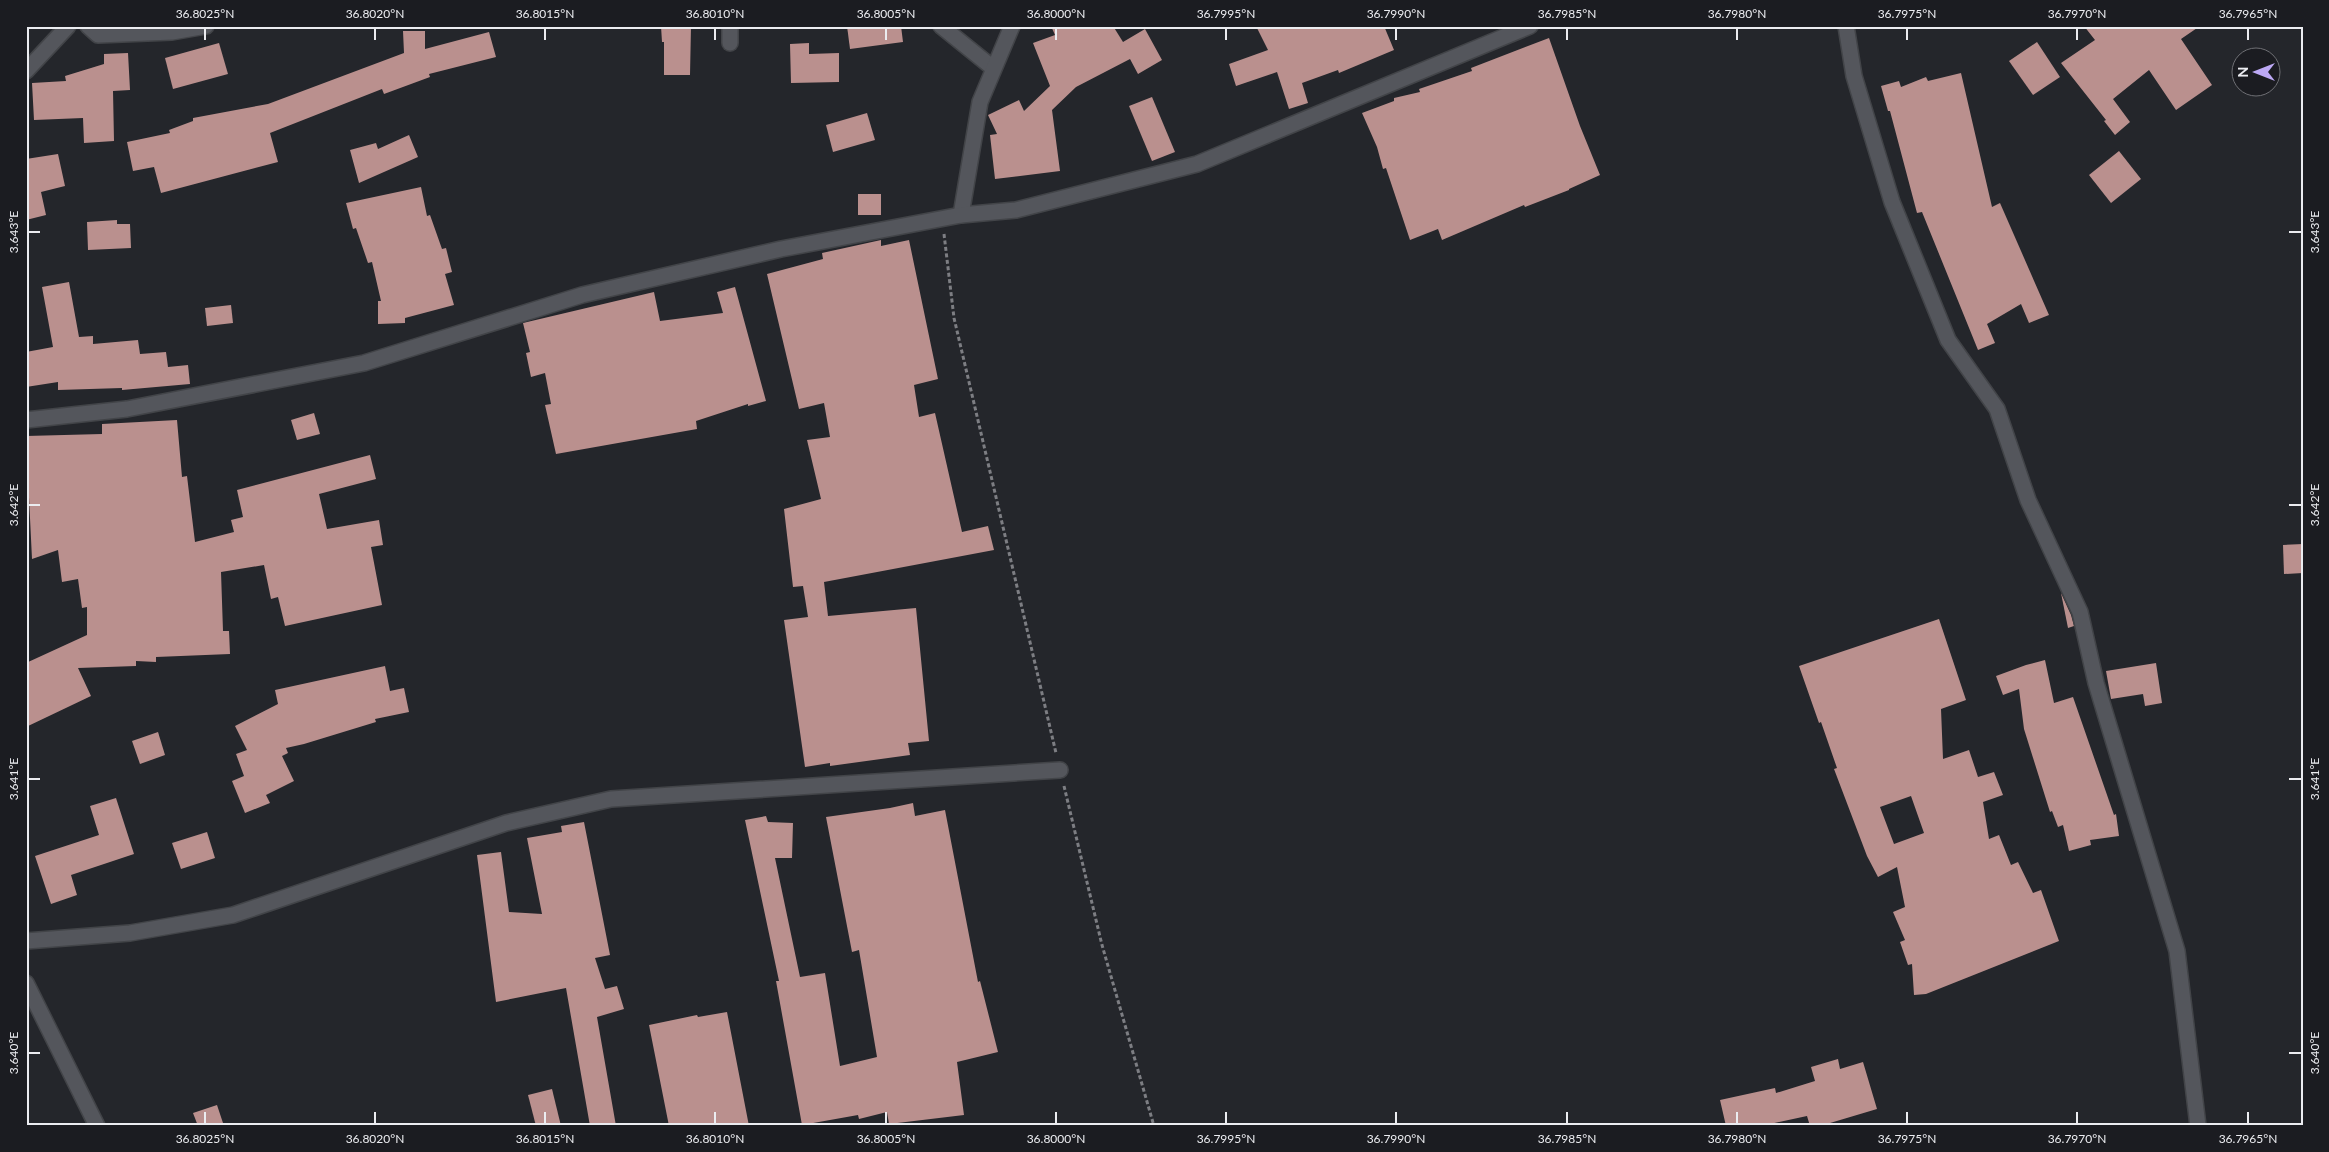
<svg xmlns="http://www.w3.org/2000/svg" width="2329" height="1152" font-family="Lato,sans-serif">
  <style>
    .building { fill: #ba908e; fill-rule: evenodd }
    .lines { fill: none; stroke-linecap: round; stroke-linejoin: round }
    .minor-casing { stroke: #424448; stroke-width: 18 }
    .path { stroke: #7d7e83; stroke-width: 3; stroke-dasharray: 4 2.5; stroke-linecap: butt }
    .minor { stroke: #54565c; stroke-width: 15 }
    .ticks { fill: none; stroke: #ebecf0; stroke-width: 2 }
    .neatline { fill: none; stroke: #ebecf0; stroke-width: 2 }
    .ticks-label { font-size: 12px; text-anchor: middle; fill: #ebecf0 }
  </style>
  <rect width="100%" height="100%" fill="#24262b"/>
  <g class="building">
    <polygon points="661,26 691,26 690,75 664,75 664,42 662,42"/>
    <polygon points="847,26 901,26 903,42 850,49"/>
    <polygon points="1051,26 1113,26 1123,42 1145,29 1162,60 1138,74 1130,59 1076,87 1052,110 1060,171 995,179 990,135 997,134 988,115 1019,100 1024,111 1050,86 1033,43 1055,35"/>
    <polygon points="1256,26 1384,26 1394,50 1339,73 1338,70 1302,83 1308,103 1289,109 1277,72 1236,86 1229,64 1268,50"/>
    <polygon points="2084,26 2200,26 2181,39 2212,85 2176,110 2149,70 2113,99 2130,122 2115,135 2104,121 2106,120 2061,63 2095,40"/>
    <polygon points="403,31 425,31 425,49 489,32 496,57 429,74 430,77 384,94 382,89 270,133 278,162 161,193 154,167 133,171 127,142 170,133 169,130 193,121 193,118 268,104 404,53"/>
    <polygon points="1549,38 1580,126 1600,175 1569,189 1569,190 1525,207 1524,205 1442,240 1438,229 1410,240 1386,168 1383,169 1377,147 1362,113 1394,101 1394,98 1420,92 1419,89 1472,71 1471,68"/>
    <polygon points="2037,42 2060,77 2033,95 2009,61"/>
    <polygon points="219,43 228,74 173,89 165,58"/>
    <polygon points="809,43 809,54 839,53 839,82 791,83 790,44"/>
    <polygon points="128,53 130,90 113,91 114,141 84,143 83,118 34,120 32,83 66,81 65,76 104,64 104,54"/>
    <polygon points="1961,73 1992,207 2000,203 2049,315 2029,323 2021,304 1987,324 1995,343 1978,350 1922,212 1917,213 1890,111 1888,111 1881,86 1899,81 1901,87 1926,77 1928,81"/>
    <polygon points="1152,97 1175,152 1152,161 1129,106"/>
    <polygon points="867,113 875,140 833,152 826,125"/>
    <polygon points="409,135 418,157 359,183 350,150 376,143 378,149"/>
    <polygon points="2119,151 2141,179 2111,203 2089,175"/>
    <polygon points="58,154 65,186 41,192 46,215 26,220 26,159"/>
    <polygon points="421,187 427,216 430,215 442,249 446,248 452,272 445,274 454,305 405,318 405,323 378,324 378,301 381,301 372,262 368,263 356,228 353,229 346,203"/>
    <rect x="858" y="194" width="23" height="21"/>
    <polygon points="117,220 117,224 130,224 131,248 88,250 87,222"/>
    <polygon points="881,240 881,246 909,240 938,379 914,385 919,417 935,413 962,532 988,526 994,550 824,582 828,616 916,608 929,741 908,743 910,755 830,766 830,763 805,767 784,620 808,617 803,586 793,587 784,509 821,499 807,440 830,437 824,403 799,409 767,274 823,259 822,253"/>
    <polygon points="69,282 79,337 93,336 93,344 138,340 140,354 166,352 168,367 188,365 190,384 122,390 122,388 58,390 58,382 26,387 26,352 53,347 42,287"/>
    <polygon points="735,287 766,401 748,406 748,404 696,421 697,429 556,454 545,405 551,404 545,373 531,377 526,353 530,352 523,323 654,292 660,321 723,313 717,292"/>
    <polygon points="231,305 233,323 207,326 205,308"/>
    <polygon points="314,413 320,434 297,440 291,420"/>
    <polygon points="177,420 182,477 187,476 195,542 234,532 231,520 243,517 237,490 370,455 376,479 319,494 327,529 379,520 383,545 371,547 382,605 285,626 278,597 271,599 264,565 221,572 223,631 229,631 230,654 156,657 156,662 136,661 136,666 78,668 91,696 26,727 26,663 87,635 87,607 82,608 78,579 62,582 58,550 32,559 26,436 102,434 102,424"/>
    <polygon points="2303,544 2303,573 2284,574 2283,545"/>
    <polygon points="2061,593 2071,615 2074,626 2068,628"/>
    <path d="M1939 619 1966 700 1941 709 1943 759 1969 750 1978 777 1994 772 2003 795 1983 802 1989 839 1999 835 2011 865 2018 862 2033 893 2041 890 2059 941 1926 994 1914 995 1912 964 1908 965 1900 942 1905 940 1893 912 1905 907 1897 867 1878 877 1867 856 1834 769 1837 768 1821 722 1819 723 1799 666ZM1911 796 1924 833 1894 844 1880 807Z"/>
    <polygon points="2045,660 2054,703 2073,697 2114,815 2116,814 2119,836 2090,840 2091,845 2069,851 2063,825 2058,827 2052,811 2050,812 2024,729 2019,689 2003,695 1996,676 2026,665"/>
    <polygon points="2156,663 2162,703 2145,706 2143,694 2111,699 2106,671"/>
    <polygon points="385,666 390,691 404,688 409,712 375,719 376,722 304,744 286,748 288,753 282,756 294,781 266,795 270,803 245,813 232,781 244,776 236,754 247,750 235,726 278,704 275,690"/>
    <polygon points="158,732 165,755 140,764 132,741"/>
    <polygon points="116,798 134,854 71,875 77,895 51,904 35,856 99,835 90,806"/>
    <polygon points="913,803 915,816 945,810 978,982 980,981 998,1052 957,1062 964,1115 889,1124 887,1112 859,1119 858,1115 802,1125 776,981 779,981 745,820 766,816 768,822 793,823 792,858 775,858 800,977 825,973 840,1066 877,1057 859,950 852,952 826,817 890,808"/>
    <polygon points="584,822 610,955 595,958 605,989 617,986 624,1009 597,1017 616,1126 590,1126 566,988 496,1002 477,855 501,852 509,912 542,914 527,838 562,832 561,826"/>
    <polygon points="207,832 215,858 181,869 172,843"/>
    <polygon points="727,1012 749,1126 669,1126 649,1025 697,1015 698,1017"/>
    <polygon points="1838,1059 1840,1069 1863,1062 1877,1109 1820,1126 1810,1126 1807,1116 1761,1126 1726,1126 1720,1100 1775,1088 1776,1093 1815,1081 1811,1067"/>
    <polygon points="552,1089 561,1126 536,1126 528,1095"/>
    <polygon points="217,1105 224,1126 198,1126 193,1113"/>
  </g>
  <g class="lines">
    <g class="minor-casing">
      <g id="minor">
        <polyline points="88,26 98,35 172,32 206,26"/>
        <polyline points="730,26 730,43"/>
        <polyline points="941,26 993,68"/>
        <polyline points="1846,26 1854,76 1892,202 1948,340 1997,409 2028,500 2080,612 2096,683 2177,951 2198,1126"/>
        <polyline points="26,71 68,26"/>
        <polyline points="961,215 980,102 1012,26"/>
        <polyline points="26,420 127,409 364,363 582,295 781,249 961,215 1016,210 1197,164 1530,26"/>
        <polyline points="26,941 130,933 233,915 506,823 611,799 1060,770"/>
        <polyline points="26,983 97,1126"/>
      </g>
    </g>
    <g class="path">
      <polyline points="944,234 954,318 1056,753"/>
      <polyline points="1064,786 1102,945 1154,1126"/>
    </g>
    <use href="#minor" class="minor"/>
  </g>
  <path class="ticks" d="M205 28V40M375 28V40M545 28V40M715 28V40M886 28V40M1056 28V40M1226 28V40M1396 28V40M1567 28V40M1737 28V40M1907 28V40M2077 28V40M2248 28V40M28 232H40M2289 232H2302M28 505H40M2289 505H2302M28 779H40M2289 779H2302M28 1053H40M2289 1053H2302M205 1112V1124M375 1112V1124M545 1112V1124M715 1112V1124M886 1112V1124M1056 1112V1124M1226 1112V1124M1396 1112V1124M1567 1112V1124M1737 1112V1124M1907 1112V1124M2077 1112V1124M2248 1112V1124"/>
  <rect width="2329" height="1152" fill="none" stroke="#1b1c21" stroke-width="55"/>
  <g transform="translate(2256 72) rotate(270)"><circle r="24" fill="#1b1c21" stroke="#6e6f74"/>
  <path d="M0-4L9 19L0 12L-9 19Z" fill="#bda9f5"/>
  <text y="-8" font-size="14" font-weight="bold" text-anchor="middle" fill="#ebecf0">N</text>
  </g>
  <rect x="28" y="28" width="2274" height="1096" class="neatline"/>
  <g class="ticks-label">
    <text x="205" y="18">36.8025°N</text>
    <text x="375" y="18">36.8020°N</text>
    <text x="545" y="18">36.8015°N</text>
    <text x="715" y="18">36.8010°N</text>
    <text x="886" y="18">36.8005°N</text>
    <text x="1056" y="18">36.8000°N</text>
    <text x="1226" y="18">36.7995°N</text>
    <text x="1396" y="18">36.7990°N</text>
    <text x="1567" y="18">36.7985°N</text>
    <text x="1737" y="18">36.7980°N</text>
    <text x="1907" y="18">36.7975°N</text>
    <text x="2077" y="18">36.7970°N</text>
    <text x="2248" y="18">36.7965°N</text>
    <text transform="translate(2315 232) rotate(-90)" y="4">3.643°E</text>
    <text transform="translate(14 232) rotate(-90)" y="4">3.643°E</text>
    <text transform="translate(2315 505) rotate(-90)" y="4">3.642°E</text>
    <text transform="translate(14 505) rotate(-90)" y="4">3.642°E</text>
    <text transform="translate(2315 779) rotate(-90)" y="4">3.641°E</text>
    <text transform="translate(14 779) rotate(-90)" y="4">3.641°E</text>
    <text transform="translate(2315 1053) rotate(-90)" y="4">3.640°E</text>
    <text transform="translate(14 1053) rotate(-90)" y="4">3.640°E</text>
    <text x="205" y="1143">36.8025°N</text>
    <text x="375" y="1143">36.8020°N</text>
    <text x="545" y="1143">36.8015°N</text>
    <text x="715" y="1143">36.8010°N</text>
    <text x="886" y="1143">36.8005°N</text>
    <text x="1056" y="1143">36.8000°N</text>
    <text x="1226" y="1143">36.7995°N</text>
    <text x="1396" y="1143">36.7990°N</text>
    <text x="1567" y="1143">36.7985°N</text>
    <text x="1737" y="1143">36.7980°N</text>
    <text x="1907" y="1143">36.7975°N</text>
    <text x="2077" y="1143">36.7970°N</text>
    <text x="2248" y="1143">36.7965°N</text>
  </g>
</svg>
